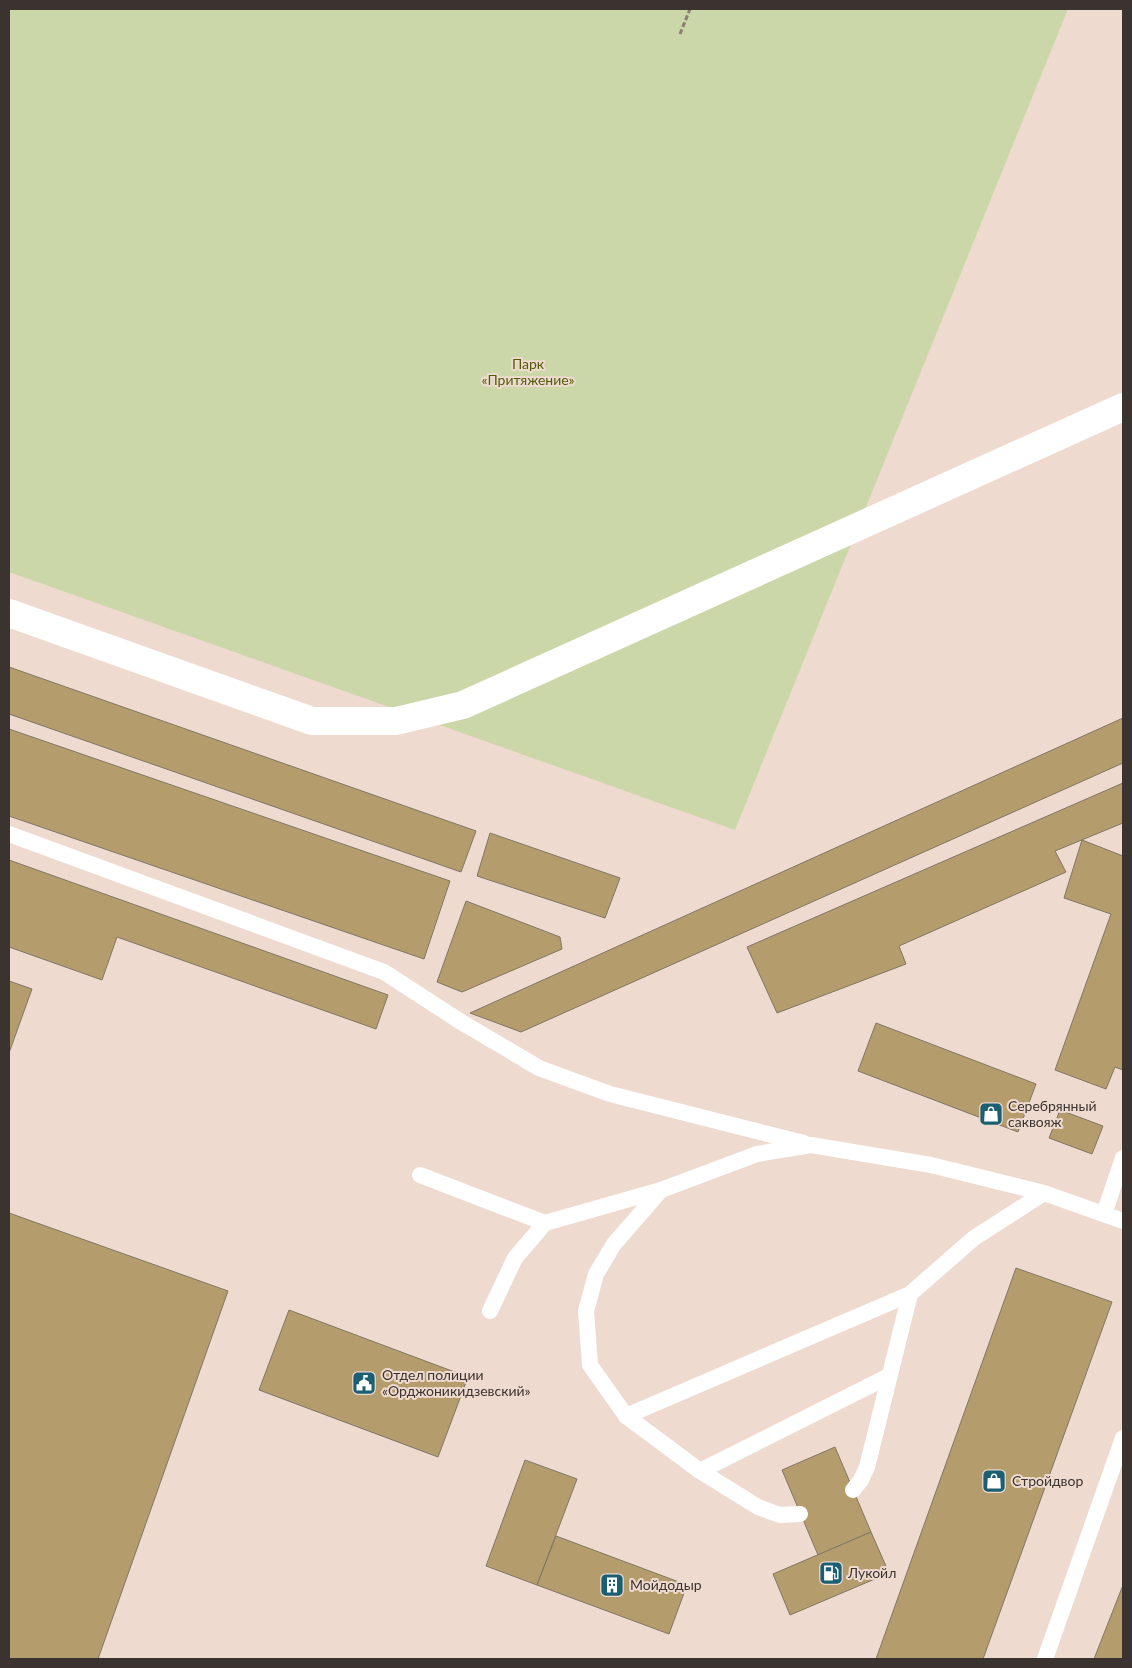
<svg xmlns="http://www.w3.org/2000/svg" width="1132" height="1668" font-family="Lato,sans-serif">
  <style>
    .green { fill: #ccd7a9 }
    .building { fill: #b59c6c; stroke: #7f7766 }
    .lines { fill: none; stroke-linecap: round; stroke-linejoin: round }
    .path { stroke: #8c7e77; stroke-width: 3; stroke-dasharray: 5 2.5; stroke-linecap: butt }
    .lane { stroke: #fff; stroke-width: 16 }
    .street { stroke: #fff; stroke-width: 28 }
    .labels { text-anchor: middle; stroke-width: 4; stroke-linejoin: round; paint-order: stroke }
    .park-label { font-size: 14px; fill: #515d08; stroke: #eedacf }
    .poi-label { font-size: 14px; fill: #3b332f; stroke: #eedacf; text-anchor: start }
  </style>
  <rect width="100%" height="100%" fill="#eedacf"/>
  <polygon class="green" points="9,9 1068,9 735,830 9,572"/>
  <g class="building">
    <polygon points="9,667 476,831 461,872 9,714"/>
    <polygon points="1123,718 1123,763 521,1032 470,1013"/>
    <polygon points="9,729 450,881 424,959 9,816"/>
    <polygon points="1123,783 1123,823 1055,851 1066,872 899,946 906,964 777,1013 747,947"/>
    <polygon points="490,833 620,878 605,918 477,876"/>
    <polygon points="1082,840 1123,856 1123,1070 1115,1067 1106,1089 1055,1070 1111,914 1064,898"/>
    <polygon points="9,860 388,995 376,1029 117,937 102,980 9,947"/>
    <polygon points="466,901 560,937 562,949 462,992 437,982"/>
    <polygon points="9,981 32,989 9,1053"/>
    <polygon points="876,1023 1036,1084 1018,1132 858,1071"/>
    <polygon points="1060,1110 1103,1126 1092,1154 1049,1138"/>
    <polygon points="9,1213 228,1291 98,1659 9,1659"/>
    <polygon points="1016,1268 1112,1302 983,1659 876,1659"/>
    <polygon points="289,1310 468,1377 438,1457 259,1390"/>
    <polygon points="835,1447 871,1532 818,1555 782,1470"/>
    <polygon points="525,1460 577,1479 537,1585 486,1566"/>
    <polygon points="871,1532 889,1573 790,1615 773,1574"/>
    <polygon points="556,1536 687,1585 669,1634 537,1585"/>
    <polygon points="1123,1585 1123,1659 1094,1659"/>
  </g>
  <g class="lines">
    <polyline class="path" points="680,34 690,9"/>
    <g class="lane">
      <polyline points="9,834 384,972 458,1020 539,1068 610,1094 804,1143"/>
      <polyline points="420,1175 545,1223 661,1190"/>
      <polyline points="1104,1214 1123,1158"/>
      <polyline points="490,1311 515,1258 545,1223"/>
      <polyline points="626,1416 910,1294"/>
      <polyline points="700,1471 889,1376"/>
      <polyline points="853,1490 861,1480 867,1467 910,1294 974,1238 1044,1193"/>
      <polyline points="800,1514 780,1515 758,1507 700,1471 626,1416 590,1365 586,1311 596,1274 614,1244 661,1190 757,1154 811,1145 931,1165 1044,1193 1123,1221"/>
      <polyline points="1045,1659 1123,1438"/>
    </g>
    <polyline class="street" points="9,613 312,721 396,721 463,705 1123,407"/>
  </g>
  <defs>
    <g id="shop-square" transform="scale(1.25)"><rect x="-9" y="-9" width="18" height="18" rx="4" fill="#1b5f72" stroke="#eedacf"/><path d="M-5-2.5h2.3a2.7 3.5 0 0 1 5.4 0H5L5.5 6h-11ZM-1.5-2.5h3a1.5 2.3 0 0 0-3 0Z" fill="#fff"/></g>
    <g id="civic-square" transform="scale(1.25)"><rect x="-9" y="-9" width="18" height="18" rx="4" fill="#1b5f72" stroke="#eedacf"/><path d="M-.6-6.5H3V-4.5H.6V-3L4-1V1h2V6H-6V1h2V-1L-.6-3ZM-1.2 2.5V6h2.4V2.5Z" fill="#fff"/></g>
    <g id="fuel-square" transform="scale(1.25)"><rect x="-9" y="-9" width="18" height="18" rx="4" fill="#1b5f72" stroke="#eedacf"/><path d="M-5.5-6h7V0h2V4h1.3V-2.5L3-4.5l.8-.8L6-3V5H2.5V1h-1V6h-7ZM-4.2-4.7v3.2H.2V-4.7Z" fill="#fff"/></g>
    <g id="building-square" transform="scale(1.25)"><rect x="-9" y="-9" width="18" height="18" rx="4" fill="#1b5f72" stroke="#eedacf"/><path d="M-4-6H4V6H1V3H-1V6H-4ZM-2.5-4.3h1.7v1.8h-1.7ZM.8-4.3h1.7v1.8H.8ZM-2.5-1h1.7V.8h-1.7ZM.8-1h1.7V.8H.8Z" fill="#fff"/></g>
  </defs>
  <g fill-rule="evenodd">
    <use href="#shop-square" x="991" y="1114"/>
    <use href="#civic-square" x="364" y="1383"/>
    <use href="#shop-square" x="994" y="1481"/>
    <use href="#fuel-square" x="831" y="1573"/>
    <use href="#building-square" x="612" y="1585"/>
  </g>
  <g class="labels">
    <g class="park-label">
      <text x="528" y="369">Парк<tspan x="528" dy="16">«Притяжение»</tspan></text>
    </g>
    <g class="poi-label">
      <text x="1008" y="1111">Серебрянный<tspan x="1008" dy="16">саквояж</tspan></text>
      <text x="382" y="1380">Отдел полиции<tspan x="382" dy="16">«Орджоникидзевский»</tspan></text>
      <text x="1012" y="1486">Стройдвор</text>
      <text x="848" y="1578">Лукойл</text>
      <text x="630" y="1590">Мойдодыр</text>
    </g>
  </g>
  <rect width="1132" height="1668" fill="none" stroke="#3b332f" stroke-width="20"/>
</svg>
